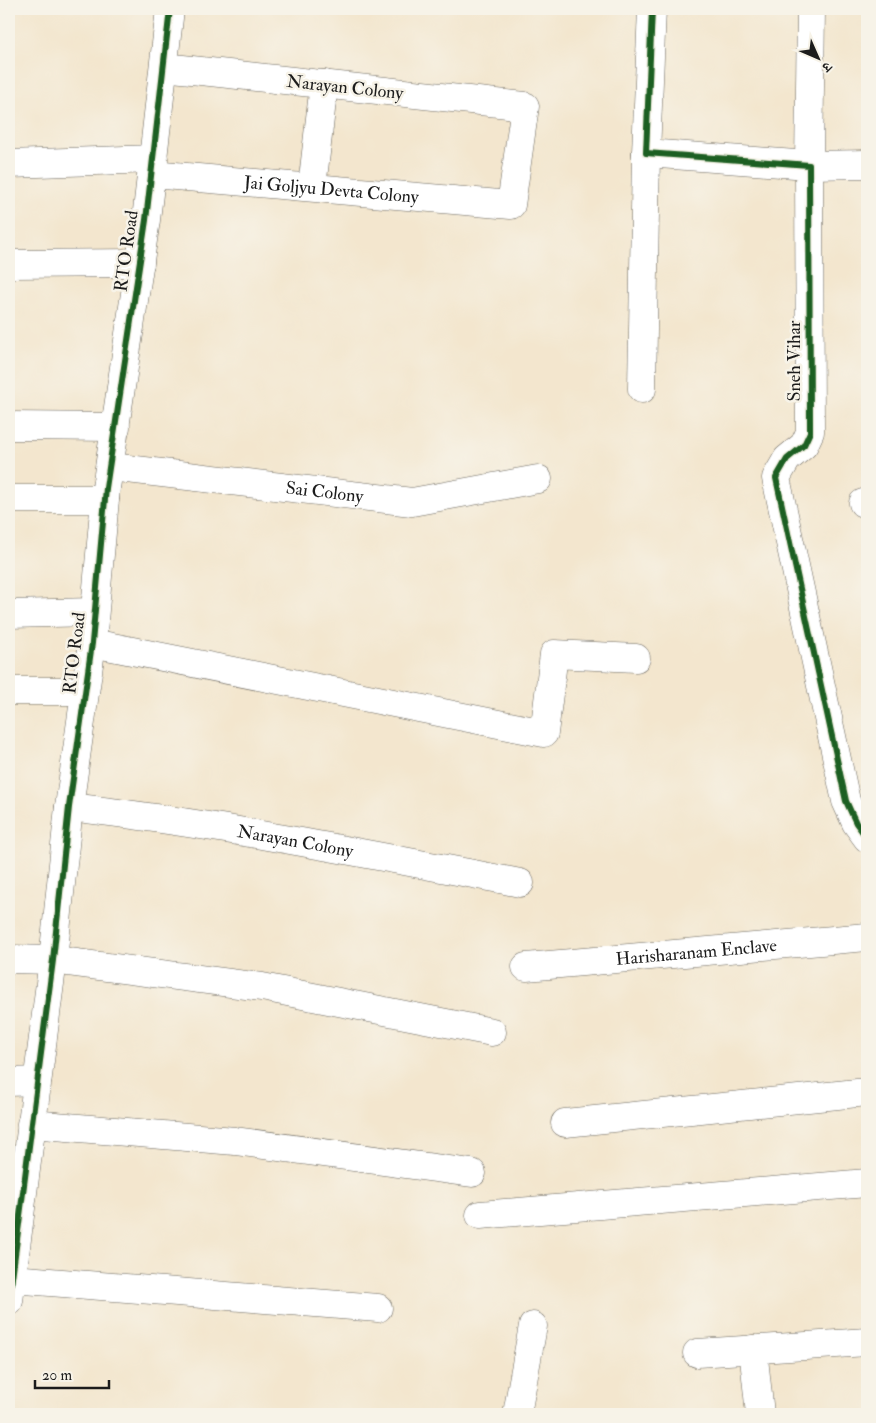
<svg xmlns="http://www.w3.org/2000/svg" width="876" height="1423" font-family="'IM FELL Double Pica','Noto Serif Devanagari',serif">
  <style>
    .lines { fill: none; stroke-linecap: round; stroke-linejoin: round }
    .minor-casing { stroke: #67635a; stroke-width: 29 }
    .minor { stroke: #fff; stroke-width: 28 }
    .cycleway-casing { stroke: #f7f3e8; stroke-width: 9 }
    .cycleway { stroke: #1b5e20; stroke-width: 6 }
    .labels { text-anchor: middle; stroke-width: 5; stroke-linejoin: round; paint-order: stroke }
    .street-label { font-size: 18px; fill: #1c1c1c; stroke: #f7f3e8 }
  </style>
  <rect width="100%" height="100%" fill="#f7f3e8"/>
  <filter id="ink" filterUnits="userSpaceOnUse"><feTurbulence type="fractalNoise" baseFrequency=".02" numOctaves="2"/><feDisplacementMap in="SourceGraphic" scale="10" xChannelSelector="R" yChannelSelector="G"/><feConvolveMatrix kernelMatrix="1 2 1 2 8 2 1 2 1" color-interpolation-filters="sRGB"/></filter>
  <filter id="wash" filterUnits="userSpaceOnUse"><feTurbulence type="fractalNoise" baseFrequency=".0096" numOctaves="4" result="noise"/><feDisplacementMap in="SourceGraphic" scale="20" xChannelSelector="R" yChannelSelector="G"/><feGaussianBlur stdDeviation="1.12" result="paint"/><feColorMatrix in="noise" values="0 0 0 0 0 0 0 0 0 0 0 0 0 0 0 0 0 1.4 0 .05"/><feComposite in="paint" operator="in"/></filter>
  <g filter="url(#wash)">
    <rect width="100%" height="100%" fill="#f3e6ce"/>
  </g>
  <g filter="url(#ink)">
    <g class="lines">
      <g class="minor-casing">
        <g id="minor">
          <polyline points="652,9 646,153 809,165 810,432 804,445 787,459 776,478 846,801 856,823 867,838"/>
          <polyline points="811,9 809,165 867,164"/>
          <polyline points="9,164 154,159"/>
          <path id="s1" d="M152 174 511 205 525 106 164 67"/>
          <polyline points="312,187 324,84"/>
          <polyline points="9,264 140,263"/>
          <polyline points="642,389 646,153"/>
          <polyline points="9,426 116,427"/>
          <path id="s2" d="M110 467 412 502 538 479"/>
          <polyline points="9,499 105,499"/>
          <polyline points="863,503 867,502"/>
          <polyline points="9,614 94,612"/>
          <polyline points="92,643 544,733 554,654 636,658"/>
          <polyline points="9,691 85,691"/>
          <path id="s3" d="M69 807C221 824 371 855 520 883"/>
          <polyline points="9,959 53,960 262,987 492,1032"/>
          <path id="s4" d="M526 967 867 937"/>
          <polyline points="9,1082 37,1081"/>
          <polyline points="565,1123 867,1092"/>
          <polyline points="31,1124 235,1141 472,1173"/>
          <polyline points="480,1215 867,1183"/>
          <polyline points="12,1279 378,1308"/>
          <polyline points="9,1301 53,960 69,807 92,643 106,488 146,220 170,9"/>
          <polyline points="753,1349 760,1414"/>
          <polyline points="697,1353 867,1342"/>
          <polyline points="517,1414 533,1326"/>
        </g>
      </g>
      <use href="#minor" class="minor"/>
      <g class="cycleway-casing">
        <g id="cycleway">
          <polyline points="652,9 646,153 809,165 810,432 804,445 787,459 776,478 846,801 856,823 867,838"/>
          <polyline points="9,1301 53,960 69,807 92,643 106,488 146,220 170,9"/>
        </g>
      </g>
      <use href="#cycleway" class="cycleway"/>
    </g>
  </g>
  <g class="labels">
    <g class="street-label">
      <text transform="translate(345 87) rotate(6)" y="6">Narayan Colony</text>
      <text dy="6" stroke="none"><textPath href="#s1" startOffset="180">Jai Goljyu Devta Colony</textPath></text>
      <text transform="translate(126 251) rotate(-82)" y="6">RTO Road</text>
      <text transform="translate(794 361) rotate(-90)" y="6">Sneh Vihar</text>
      <text dy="6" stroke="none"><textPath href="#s2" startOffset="216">Sai Colony</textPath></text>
      <text transform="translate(74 653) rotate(-83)" y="6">RTO Road</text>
      <text dy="6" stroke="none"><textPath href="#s3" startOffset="229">Narayan Colony</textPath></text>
      <text dy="6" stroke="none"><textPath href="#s4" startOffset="171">Harisharanam Enclave</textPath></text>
    </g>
  </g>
  <rect width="876" height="1423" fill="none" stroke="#f7f3e8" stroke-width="30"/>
  <g transform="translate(818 58) rotate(135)" stroke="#f7f3e8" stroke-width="4" paint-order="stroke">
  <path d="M0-4L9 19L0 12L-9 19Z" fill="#1c1c1c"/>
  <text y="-8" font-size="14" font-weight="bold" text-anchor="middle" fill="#1c1c1c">उ</text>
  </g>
  <path d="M35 1380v8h74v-8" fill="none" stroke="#1c1c1c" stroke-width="2.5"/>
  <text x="42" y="1380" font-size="15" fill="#1c1c1c" stroke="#f7f3e8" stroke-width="4" paint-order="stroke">20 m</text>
</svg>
